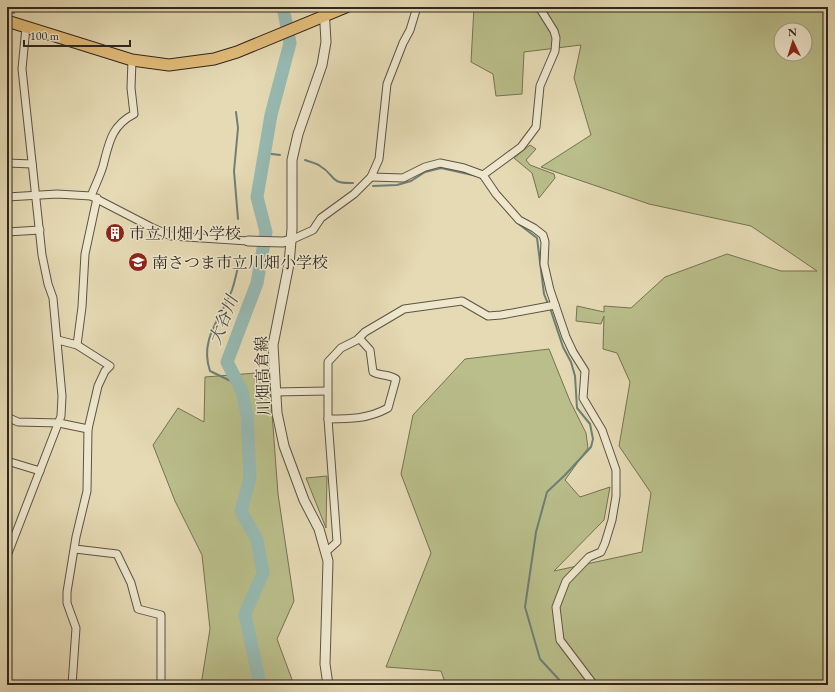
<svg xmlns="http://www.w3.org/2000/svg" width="835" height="692" font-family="'EB Garamond','Noto Serif JP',serif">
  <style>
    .green { fill: #b9be8a; stroke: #747254; fill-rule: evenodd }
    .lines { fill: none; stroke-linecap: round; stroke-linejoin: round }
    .stream { stroke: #6d7f77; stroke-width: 2 }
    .river { stroke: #97bab3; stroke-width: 13 }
    .minor-casing { stroke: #5c5443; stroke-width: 9 }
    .tertiary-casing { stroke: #5c5443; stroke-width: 11 }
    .primary-casing { stroke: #2f271d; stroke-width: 13 }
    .minor { stroke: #eee7ce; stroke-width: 7 }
    .tertiary { stroke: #eee7ce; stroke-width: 9 }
    .primary { stroke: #e2bd7a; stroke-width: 11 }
    .labels { text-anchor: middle; stroke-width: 3; stroke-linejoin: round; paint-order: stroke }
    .poi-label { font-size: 16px; fill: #2f271d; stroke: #eee7ce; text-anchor: start }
    .street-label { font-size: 16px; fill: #2f271d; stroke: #eee7ce }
    .water-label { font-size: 17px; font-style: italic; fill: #494c42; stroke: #eee7ce }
  </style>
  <rect width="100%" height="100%" fill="#e5dab4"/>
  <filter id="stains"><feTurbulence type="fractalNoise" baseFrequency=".005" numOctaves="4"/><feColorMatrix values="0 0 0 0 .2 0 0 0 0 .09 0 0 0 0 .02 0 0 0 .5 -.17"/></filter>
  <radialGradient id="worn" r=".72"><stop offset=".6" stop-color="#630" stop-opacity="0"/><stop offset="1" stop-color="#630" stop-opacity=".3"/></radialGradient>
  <g class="green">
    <path d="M474 7H529L536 12 549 7H828V685H446L441 671 386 667 431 553 401 474 413 415 465 359 549 349 570 401 586 433 588 448 565 480 580 497 610 487 604 520 554 571 642 552 651 493 619 446 630 382 617 353 603 349 604 316 601 324 576 321 577 306 604 312V306L631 308 665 277 727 254 781 271H817L751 226 649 204 541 167 591 135 574 78 581 45 524 52 522 94 496 96 493 74 471 62ZM781 30H805V54H781Z"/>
    <polygon points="530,145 536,149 526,160 530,165 554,174 555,178 539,198 532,173 514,158"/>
    <polygon points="269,372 278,494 294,601 277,639 294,685 201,685 210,629 202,555 175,501 153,445 178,408 204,422 205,377"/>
    <polygon points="327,476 326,528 306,478"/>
  </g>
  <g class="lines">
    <g class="stream">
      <polyline points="14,13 14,7"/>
      <polyline points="236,112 238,128 234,171 238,219"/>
      <polyline points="264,153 280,155"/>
      <path d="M305 160C310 162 316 163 320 166 336 175 328 184 353 183"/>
      <polyline points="373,186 397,185 411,181 425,172 441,168 477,176"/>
      <polyline points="506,210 520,225 537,238 544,294 548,304"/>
      <path d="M239 262C237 271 235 281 232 290 221 318 199 339 210 371L239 385"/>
      <polyline points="550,308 563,347 571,362 575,376 577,408 590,424 593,439 591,447 565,475 547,492 536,532 525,607 540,659 564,685"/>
    </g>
    <polyline class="river" points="260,685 245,614 263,573 257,540 241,511 250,478 247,415 242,391 227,362 257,283 266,232 257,197 271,115 290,43 283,7"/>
    <g class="minor-casing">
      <g id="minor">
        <polyline points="7,163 32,164"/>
        <polyline points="483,175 521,147 536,127 540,86 555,51 556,38 554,31 539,7"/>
        <polyline points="371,177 403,178 425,167 440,163 464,168 483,175 496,194 519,220 534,228 543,235 545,242 544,264 550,290 566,337 573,352 585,371 583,398 602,430 616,470 616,496 612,520 605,543 601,552 589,557 566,581 556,607 560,640 594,685"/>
        <path d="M91 196C95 186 100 176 103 166 109 143 111 126 134 114L131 88 132 60"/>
        <polyline points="7,197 57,194 91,196 151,227 171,236 248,241"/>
        <polyline points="7,232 40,230"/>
        <polyline points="291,240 313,230 321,218 354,194 371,177 379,159 387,84 403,43 410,30 417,7"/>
        <polyline points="58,340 77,345 110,366 105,371 98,386 88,429 87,491 76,537 67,592 67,603 76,628 72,685"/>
        <polyline points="77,345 82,307 85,254 97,198"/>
        <polyline points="275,392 327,391"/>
        <polyline points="7,417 18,422 59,423 88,429"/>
        <path d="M328 419C350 419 368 419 388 408L396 379C389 374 380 376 373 372L370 350 359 338"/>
        <polyline points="7,461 40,471"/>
        <polyline points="75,549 117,554 131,583 138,609 161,615 161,685"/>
        <polyline points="327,551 337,542 328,419 328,362 341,348 357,340 365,332 404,309 462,301 488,316 501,315 555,305"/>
        <polyline points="7,556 61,416 62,396 53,298 48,284 42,255 22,69 26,27"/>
      </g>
    </g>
    <g class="tertiary-casing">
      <g id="tertiary">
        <polyline points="324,7 326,42 322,65 298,134 292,160 292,229 289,264 273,345 277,413 284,446 304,500 319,529 328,561 325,664 328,685"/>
        <polyline points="248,241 283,242 291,240"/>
      </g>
    </g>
    <g class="primary-casing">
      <polyline id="primary" points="7,21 132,60 169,65 214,59 237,52 346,7"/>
    </g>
    <use href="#minor" class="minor"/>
    <use href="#tertiary" class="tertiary"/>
    <use href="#primary" class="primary"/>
  </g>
  <defs>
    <g id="building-disc" transform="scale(1)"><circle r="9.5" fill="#8f2418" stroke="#eee7ce"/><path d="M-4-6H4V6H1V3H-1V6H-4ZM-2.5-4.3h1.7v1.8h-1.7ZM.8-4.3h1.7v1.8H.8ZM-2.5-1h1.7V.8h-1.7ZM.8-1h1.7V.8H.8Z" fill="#fff"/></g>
    <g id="school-disc" transform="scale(1)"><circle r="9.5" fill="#8f2418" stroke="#eee7ce"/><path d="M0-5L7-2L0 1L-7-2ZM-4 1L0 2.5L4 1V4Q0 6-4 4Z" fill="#fff"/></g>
  </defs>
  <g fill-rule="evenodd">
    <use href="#building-disc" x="115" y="233"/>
    <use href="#school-disc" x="138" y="262"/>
  </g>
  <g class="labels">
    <g class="poi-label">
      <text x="129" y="239">市立川畑小学校</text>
      <text x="152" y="268">南さつま市立川畑小学校</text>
    </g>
    <g class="street-label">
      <text transform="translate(262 376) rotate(-92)" y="6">川畑高倉線</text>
    </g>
    <g class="water-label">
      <text transform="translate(223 320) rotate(-69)" y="6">大谷川</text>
    </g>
  </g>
  <rect width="835" height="692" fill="none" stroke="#e5dab4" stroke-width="24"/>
  <rect x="8" y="8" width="819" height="676" fill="none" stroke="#2f271d" stroke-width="2"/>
  <rect x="12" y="12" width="811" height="668" fill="none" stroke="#2f271d"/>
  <g transform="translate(793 42) rotate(356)"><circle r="19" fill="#eee7ce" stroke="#a29a87"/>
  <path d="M0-3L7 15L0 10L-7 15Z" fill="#8f2418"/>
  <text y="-6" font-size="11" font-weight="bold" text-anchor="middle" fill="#2f271d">N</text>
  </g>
  <path d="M24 40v6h106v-6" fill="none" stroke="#2f271d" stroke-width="2"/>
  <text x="30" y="40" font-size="12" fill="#2f271d" stroke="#eee7ce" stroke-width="3" paint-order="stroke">100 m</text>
  <rect width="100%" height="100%" filter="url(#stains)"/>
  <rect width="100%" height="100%" fill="url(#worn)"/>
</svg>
